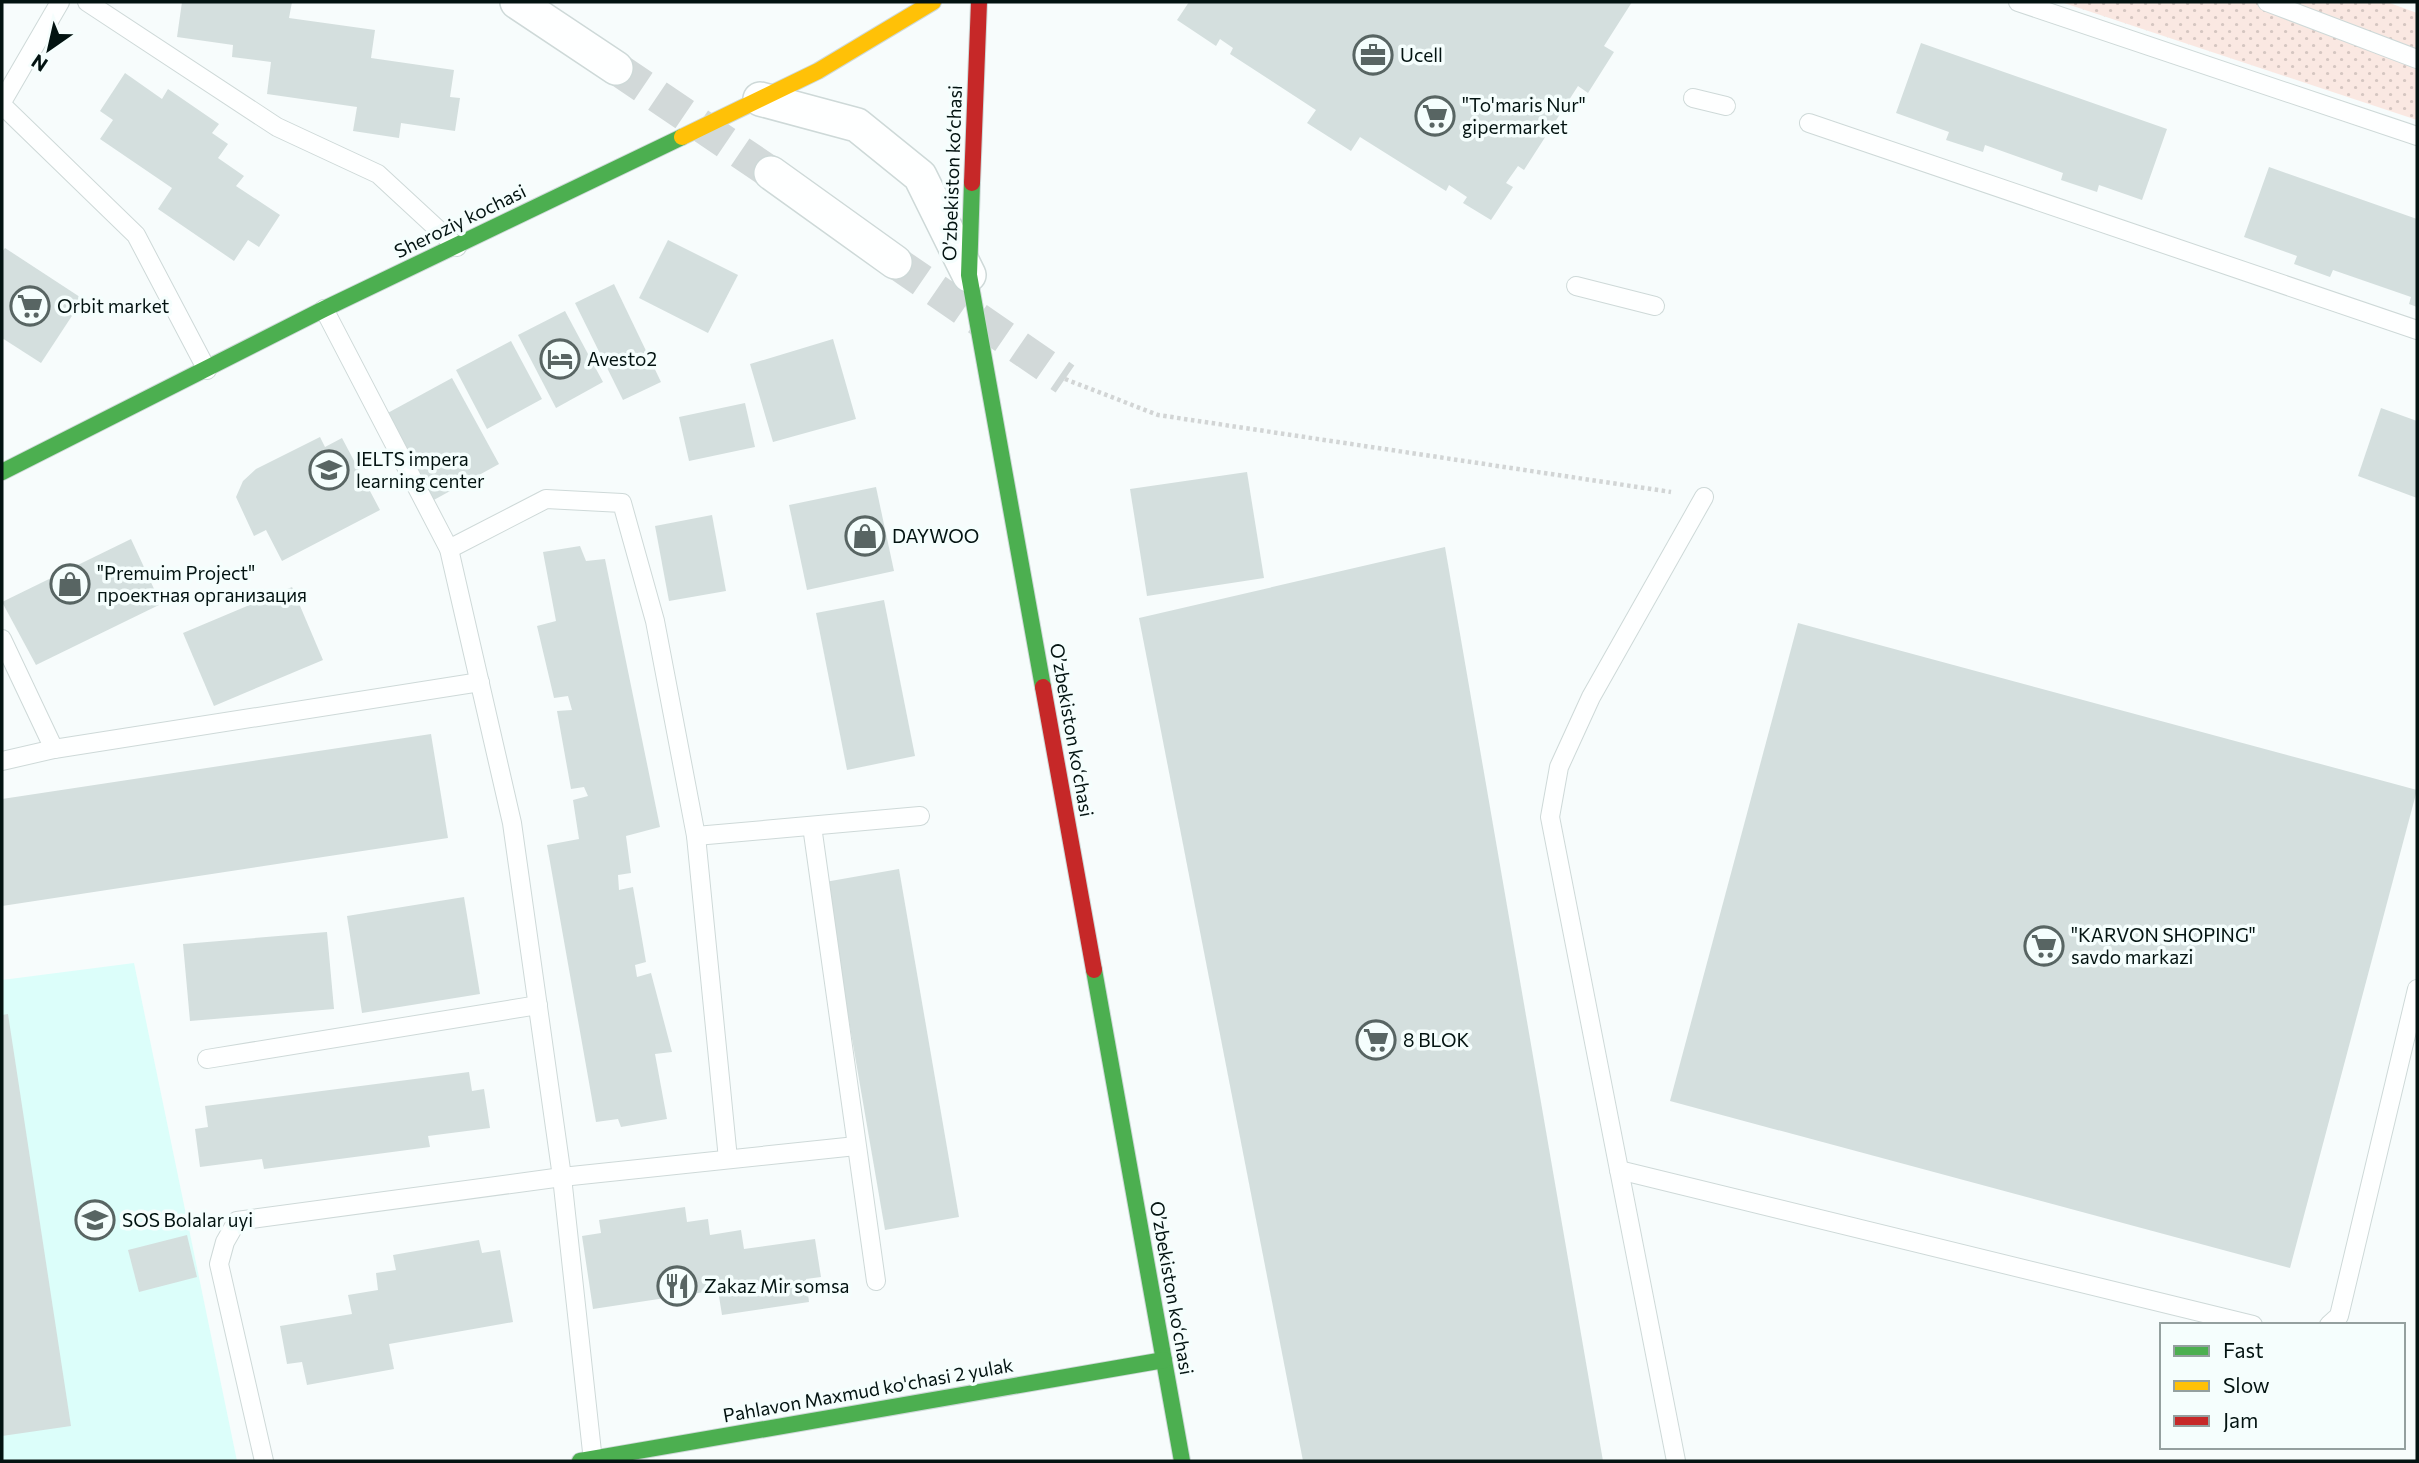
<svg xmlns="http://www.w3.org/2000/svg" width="2419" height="1463" font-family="Commissioner,sans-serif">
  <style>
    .built { fill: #dcfefa }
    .grass { fill: url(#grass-dots) }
    .building { fill: #d4dfde }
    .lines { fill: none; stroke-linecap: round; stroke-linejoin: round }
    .street-tunnel { stroke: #d2d9d9; stroke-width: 33; stroke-dasharray: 33 17; stroke-linecap: butt }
    .lane-casing { stroke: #ced9d8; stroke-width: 20 }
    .street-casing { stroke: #ced9d8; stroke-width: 36 }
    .fast-casing { stroke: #ced9d8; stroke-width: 18 }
    .slow-casing { stroke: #ced9d8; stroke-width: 18 }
    .jam-casing { stroke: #ced9d8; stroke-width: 18 }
    .path { stroke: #d2d5d5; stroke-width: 4.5; stroke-dasharray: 3.5 3.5; stroke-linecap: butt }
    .lane { stroke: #feffff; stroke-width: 18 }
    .street { stroke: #feffff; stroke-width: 33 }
    .fast { stroke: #4caf50; stroke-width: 16 }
    .slow { stroke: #ffc107; stroke-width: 16 }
    .jam { stroke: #c62828; stroke-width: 16 }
    .labels { text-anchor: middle; stroke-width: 7; stroke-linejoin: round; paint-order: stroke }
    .poi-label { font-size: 19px; fill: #031311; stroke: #f5fefd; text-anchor: start }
    .street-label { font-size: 19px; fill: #031311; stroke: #f5fefd }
  </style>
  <defs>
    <pattern id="grass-dots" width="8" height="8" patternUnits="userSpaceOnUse" patternTransform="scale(1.75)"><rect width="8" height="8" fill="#fae8e2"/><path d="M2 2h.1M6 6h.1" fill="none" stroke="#d5c6c1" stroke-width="1.8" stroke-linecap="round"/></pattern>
  </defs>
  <rect width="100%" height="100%" fill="#f7fcfc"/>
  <polygon class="built" points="134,963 237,1461 2,1461 2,980"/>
  <polygon class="grass" points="2061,2 2387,2 2417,13 2417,120"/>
  <g class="building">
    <polygon points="182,2 292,2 289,18 375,30 371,58 454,70 450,97 460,98 455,131 401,123 399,138 353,131 357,107 267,94 271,62 232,57 233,45 177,37"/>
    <polygon points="1189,2 1632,2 1604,46 1614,52 1588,93 1578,86 1524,170 1518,166 1506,183 1513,187 1491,220 1463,203 1467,197 1449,185 1446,191 1360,137 1351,151 1307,123 1316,110 1230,54 1233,48 1220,39 1216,46 1177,20"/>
    <polygon points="1921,43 2167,129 2142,200 2099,185 2097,192 2061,180 2063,173 1985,145 1983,152 1946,140 1949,132 1896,113"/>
    <polygon points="125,73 162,99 168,89 219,124 212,133 228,144 218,158 244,176 236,186 280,215 259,247 248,240 234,261 158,209 172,188 100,139 113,120 100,111"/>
    <polygon points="2269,167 2417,219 2417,307 2409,304 2411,297 2333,270 2330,277 2294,264 2297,256 2244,237"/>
    <polygon points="668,240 738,275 708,333 639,298"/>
    <polygon points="5,248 83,299 41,363 2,338 2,252"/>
    <polygon points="614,284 661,382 623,400 575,303"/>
    <polygon points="565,311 603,382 556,408 518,335"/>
    <polygon points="833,339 856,419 773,442 750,364"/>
    <polygon points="511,341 542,399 487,429 456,370"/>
    <polygon points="452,378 499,464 432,501 384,415"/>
    <polygon points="745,403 755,447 689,461 679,417"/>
    <polygon points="2381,408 2417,421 2417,498 2358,476"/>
    <polygon points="320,437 325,447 342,438 380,510 282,561 266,530 254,536 236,497 243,481 256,469"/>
    <polygon points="1247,472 1264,578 1147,596 1130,489"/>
    <polygon points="876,487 894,571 807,590 789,505"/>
    <polygon points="712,515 726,591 669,601 655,526"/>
    <polygon points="131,539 161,604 36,665 2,602"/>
    <polygon points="580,546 586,561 605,559 660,827 626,836 631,873 618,875 619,890 633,887 646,962 635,965 637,977 651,973 672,1052 655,1054 667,1119 621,1127 618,1119 596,1122 547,845 579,839 573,800 588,796 584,787 571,789 557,711 572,710 568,696 554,698 537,626 556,621 543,552"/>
    <polygon points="1445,547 1603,1461 1303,1461 1139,618"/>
    <polygon points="292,587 323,660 214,706 183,633"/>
    <polygon points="884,600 915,756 847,770 816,613"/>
    <polygon points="1798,623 2417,790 2290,1268 1670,1101"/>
    <polygon points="431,734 448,838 2,906 2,799"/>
    <polygon points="899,869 959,1217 885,1230 825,882"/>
    <polygon points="464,897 480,994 362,1013 347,916"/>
    <polygon points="327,932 334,1009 190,1021 183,944"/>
    <polygon points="8,1014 71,1426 2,1436 2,1015"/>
    <polygon points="469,1072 472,1091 484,1089 490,1128 428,1136 430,1147 264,1169 262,1159 200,1167 195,1129 208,1127 205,1106"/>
    <polygon points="685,1207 687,1222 708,1219 710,1235 741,1230 744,1249 815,1239 821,1277 806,1279 809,1302 722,1315 718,1290 593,1309 582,1236 601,1233 599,1220"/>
    <polygon points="187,1235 197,1277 139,1292 128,1250"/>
    <polygon points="479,1240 482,1253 500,1250 513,1322 389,1344 394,1369 307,1385 302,1362 287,1364 280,1326 352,1314 348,1295 378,1290 376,1273 396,1270 393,1255"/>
  </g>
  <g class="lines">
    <g class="street-tunnel">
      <polyline points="616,68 771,173"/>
      <polyline points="895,262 1065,379"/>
    </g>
    <g class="lane-casing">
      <g id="lane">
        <polyline points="87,2 277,127 378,174 457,247"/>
        <polyline points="2018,2 2417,136"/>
        <polyline points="2267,2 2417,59"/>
        <polyline points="1693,98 1726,106"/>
        <polyline points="2,102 60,2"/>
        <polyline points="2,105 136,235 207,370"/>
        <polyline points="1809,123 2417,330"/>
        <polyline points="1576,286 1655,306"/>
        <polyline points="324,309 449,549 512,823 562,1177 593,1461"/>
        <polyline points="449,549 546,499 622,503 655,621 696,836 728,1159"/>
        <polyline points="2,639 54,749"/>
        <polyline points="2,761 54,749 480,682"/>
        <polyline points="812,826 876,1281"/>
        <polyline points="696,836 920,816"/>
        <polyline points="207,1059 538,1005"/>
        <polyline points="1619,1170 2253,1325"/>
        <polyline points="2329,1325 2339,1316 2417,989"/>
        <polyline points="264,1461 219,1264 225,1242 237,1221 562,1177 856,1146"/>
        <polyline points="1676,1461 1550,817 1559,767 1591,697 1704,497"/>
      </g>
    </g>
    <g class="street-casing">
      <g id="street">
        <polyline points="517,2 616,68"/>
        <polyline points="760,99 857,125 920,176 969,275"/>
        <polyline points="771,173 895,262"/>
      </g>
    </g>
    <g class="fast-casing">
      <g id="fast">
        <polyline points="972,183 969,275 1043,687"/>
        <polyline points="2,472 324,309 682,137"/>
        <polyline points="1094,970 1182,1461"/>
        <polyline points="580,1461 1164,1360"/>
      </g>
    </g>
    <g class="slow-casing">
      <polyline id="slow" points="682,137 818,71 933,2"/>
    </g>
    <g class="jam-casing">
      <g id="jam">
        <polyline points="972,183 979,2"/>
        <polyline points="1043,687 1094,970"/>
      </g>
    </g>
    <polyline class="path" points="1065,379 1158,415 1671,492"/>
    <use href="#lane" class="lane"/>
    <use href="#street" class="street"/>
    <use href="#fast" class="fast"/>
    <use href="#slow" class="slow"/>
    <use href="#jam" class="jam"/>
  </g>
  <defs>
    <g id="office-ring" transform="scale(2.0125)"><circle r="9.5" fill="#f5fefd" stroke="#586563" stroke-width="1.5"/><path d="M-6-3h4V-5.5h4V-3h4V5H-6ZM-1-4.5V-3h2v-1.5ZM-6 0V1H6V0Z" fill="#586563"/></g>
    <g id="supermarket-ring" transform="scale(2.0125)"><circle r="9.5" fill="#f5fefd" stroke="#586563" stroke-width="1.5"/><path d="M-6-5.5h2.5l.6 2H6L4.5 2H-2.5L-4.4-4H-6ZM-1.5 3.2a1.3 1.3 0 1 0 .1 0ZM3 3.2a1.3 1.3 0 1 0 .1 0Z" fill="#586563"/></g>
    <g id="hotel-ring" transform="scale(2.0125)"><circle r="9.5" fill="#f5fefd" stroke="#586563" stroke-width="1.5"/><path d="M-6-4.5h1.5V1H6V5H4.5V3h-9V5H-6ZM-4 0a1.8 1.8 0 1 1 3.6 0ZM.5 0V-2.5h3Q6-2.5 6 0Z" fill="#586563"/></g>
    <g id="university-ring" transform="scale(2.0125)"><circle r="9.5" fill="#f5fefd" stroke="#586563" stroke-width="1.5"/><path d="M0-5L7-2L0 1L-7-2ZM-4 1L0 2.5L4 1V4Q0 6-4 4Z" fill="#586563"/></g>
    <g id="shop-ring" transform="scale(2.0125)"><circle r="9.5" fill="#f5fefd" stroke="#586563" stroke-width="1.5"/><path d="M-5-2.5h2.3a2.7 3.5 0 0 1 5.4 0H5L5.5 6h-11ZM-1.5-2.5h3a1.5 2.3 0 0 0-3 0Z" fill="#586563"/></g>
    <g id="school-ring" transform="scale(2.0125)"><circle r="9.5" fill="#f5fefd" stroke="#586563" stroke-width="1.5"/><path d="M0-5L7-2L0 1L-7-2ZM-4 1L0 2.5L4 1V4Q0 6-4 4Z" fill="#586563"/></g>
    <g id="restaurant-ring" transform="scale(2.0125)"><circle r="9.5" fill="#f5fefd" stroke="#586563" stroke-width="1.5"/><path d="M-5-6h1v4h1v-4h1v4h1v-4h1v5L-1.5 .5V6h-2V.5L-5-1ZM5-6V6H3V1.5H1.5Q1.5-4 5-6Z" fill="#586563"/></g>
  </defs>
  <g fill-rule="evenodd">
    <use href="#office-ring" x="1373" y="55"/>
    <use href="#supermarket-ring" x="1435" y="116"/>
    <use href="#supermarket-ring" x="30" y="306"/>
    <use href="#hotel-ring" x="560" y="359"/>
    <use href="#university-ring" x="329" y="470"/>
    <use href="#shop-ring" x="865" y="536"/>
    <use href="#shop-ring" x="70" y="584"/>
    <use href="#supermarket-ring" x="2044" y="946"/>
    <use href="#supermarket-ring" x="1376" y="1040"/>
    <use href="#school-ring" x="95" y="1220"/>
    <use href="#restaurant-ring" x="677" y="1286"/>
  </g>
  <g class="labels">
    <g class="poi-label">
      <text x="1400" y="62">Ucell</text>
      <text x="1462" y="112">"To'maris Nur"<tspan x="1462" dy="22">gipermarket</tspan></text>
      <text x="57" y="313">Orbit market</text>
      <text x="587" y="366">Avesto2</text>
      <text x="356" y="466">IELTS impera<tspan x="356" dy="22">learning center</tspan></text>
      <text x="892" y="543">DAYWOO</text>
      <text x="97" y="580">"Premuim Project"<tspan x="97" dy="22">проектная организация</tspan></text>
      <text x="2071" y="942">"KARVON SHOPING"<tspan x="2071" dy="22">savdo markazi</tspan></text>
      <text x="1403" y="1047">8 BLOK</text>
      <text x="122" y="1227">SOS Bolalar uyi</text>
      <text x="704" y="1293">Zakaz Mir somsa</text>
    </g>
    <g class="street-label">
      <text transform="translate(952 173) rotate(-88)" y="7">O’zbekiston ko‘chasi</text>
      <text transform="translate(460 221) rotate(-26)" y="7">Sheroziy kochasi</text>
      <text transform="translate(1072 730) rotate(80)" y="7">O’zbekiston ko‘chasi</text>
      <text transform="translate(1172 1288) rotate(80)" y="7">O’zbekiston ko‘chasi</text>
      <text transform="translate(868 1390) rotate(-10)" y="7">Pahlavon Maxmud ko'chasi 2 yulak</text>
    </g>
  </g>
  <rect width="2419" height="1463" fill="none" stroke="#031311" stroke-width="7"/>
  <rect x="2160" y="1323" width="245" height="126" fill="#f5fefd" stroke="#94a09f" stroke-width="2"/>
  <rect x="2174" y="1346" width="35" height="10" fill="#4caf50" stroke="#94a09f" stroke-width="2"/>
  <text x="2223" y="1358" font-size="21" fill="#031311">Fast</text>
  <rect x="2174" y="1381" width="35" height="10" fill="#ffc107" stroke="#94a09f" stroke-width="2"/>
  <text x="2223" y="1393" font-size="21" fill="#031311">Slow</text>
  <rect x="2174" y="1416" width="35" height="10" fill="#c62828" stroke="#94a09f" stroke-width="2"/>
  <text x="2223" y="1428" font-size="21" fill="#031311">Jam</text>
  <g transform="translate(49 49) rotate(214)" stroke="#f5fefd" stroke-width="5" paint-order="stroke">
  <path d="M0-5L12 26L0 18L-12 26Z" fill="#031311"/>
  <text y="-10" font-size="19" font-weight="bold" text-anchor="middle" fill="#031311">N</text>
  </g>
</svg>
